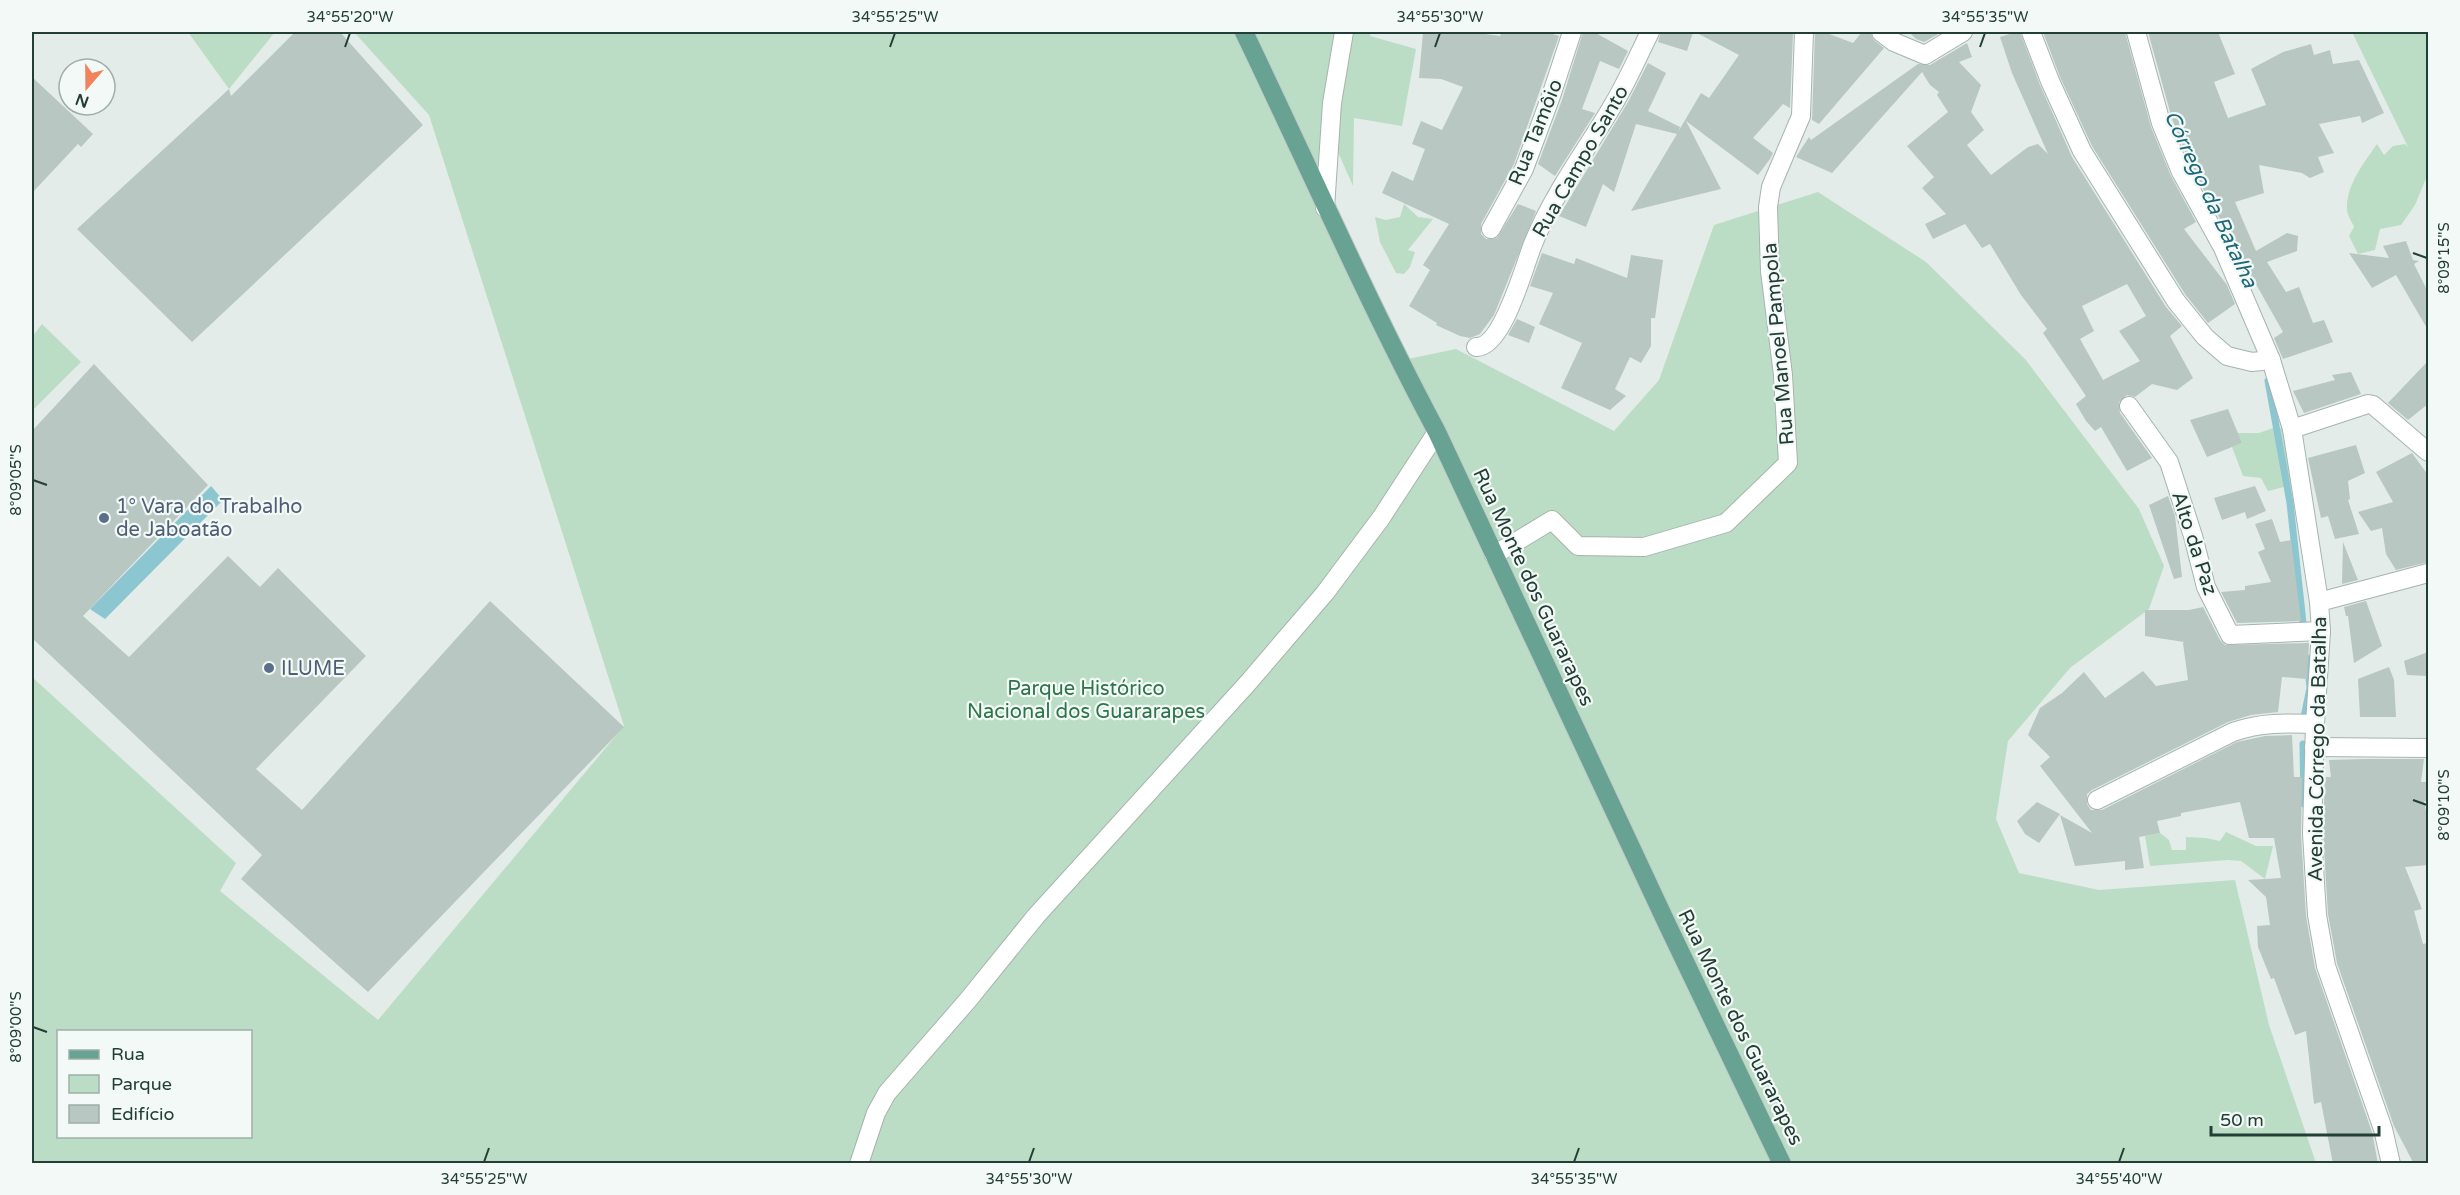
<svg xmlns="http://www.w3.org/2000/svg" width="2460" height="1195" font-family="'Varela Round',sans-serif">
  <style>
    .green { fill: #bcddc5; fill-rule: evenodd }
    .water { fill: #8bc6d1 }
    .lines { fill: none; stroke-linecap: round; stroke-linejoin: round }
    .stream { stroke: #8bc6d1; stroke-width: 7 }
    .building { fill: #b8c7c1; fill-rule: evenodd }
    .minor-casing { stroke: #a5b4af; stroke-width: 20 }
    .major-casing { stroke: #c1c9c7; stroke-width: 20 }
    .minor { stroke: #fff; stroke-width: 18 }
    .major { stroke: #67a293; stroke-width: 18 }
    .ticks { fill: none; stroke: #223e36; stroke-width: 2 }
    .service-dot { fill: #5c6f8a; stroke: #f3f9f6; stroke-width: 2 }
    .labels { text-anchor: middle; stroke-width: 4.5; stroke-linejoin: round; paint-order: stroke }
    .street-label { font-size: 20px; fill: #223e36; stroke: #f3f9f6 }
    .service-label { font-size: 20px; fill: #4e5e75; stroke: #f3f9f6; text-anchor: start }
    .park-label { font-size: 20px; fill: #2d7449; stroke: #f3f9f6 }
    .water-label { font-size: 21px; font-style: italic; fill: #1d6979; stroke: #f3f9f6 }
    .neatline { fill: none; stroke: #223e36; stroke-width: 2 }
    .ticks-label { font-size: 15px; text-anchor: middle; fill: #223e36 }
  </style>
  <rect width="100%" height="100%" fill="#e3ece8"/>
  <g class="green">
    <polygon points="188,32 275,32 229,89"/>
    <path d="M354 32H1371L1370 36 1416 49 1402 126 1354 118 1353 186 1330 134 1325 208 1403 360 1456 349 1614 431 1659 380 1714 225 1818 192 1926 262 2025 359 2139 509 2164 566 2149 609 2070 668 2008 741 1996 819 2019 873 2099 890 2235 880 2269 1025 2316 1163H32V677L236 863 220 891 378 1020 624 726 429 115ZM58 1032H250V1136H58Z"/>
    <path d="M2352 32H2428V177L2427 176 2415 205 2401 225 2380 229 2375 250 2358 254 2349 236 2354 227C2352 222 2347 215 2347 209 2346 185 2364 163 2377 144L2384 155 2393 146 2405 144 2408 147Z"/>
    <polygon points="1404,204 1418,217 1433,219 1408,250 1415,252 1410,267 1404,274 1396,273 1380,242 1375,217 1386,220 1400,217"/>
    <polygon points="42,324 81,362 32,411 32,337"/>
    <polygon points="2273,428 2284,428 2292,485 2268,491 2261,478 2243,476 2232,447 2242,443 2237,433 2259,433"/>
    <polygon points="2226,832 2256,846 2273,846 2265,879 2241,861 2228,860 2150,866 2145,836 2160,833 2169,840 2172,850 2186,850 2186,837 2206,838 2220,841"/>
  </g>
  <polygon class="water" points="211,486 223,500 105,619 90,609"/>
  <g class="lines">
    <g class="stream">
      <polyline points="2268,381 2290,503 2304,632"/>
      <polyline points="2304,717 2310,688 2307,658"/>
      <polyline points="2303,744 2304,804"/>
    </g>
  </g>
  <g class="building">
    <polygon points="295,32 340,32 423,125 192,342 77,229 229,89 231,96"/>
    <polygon points="1423,32 1471,32 1500,36 1502,32 1547,32 1559,36 1514,164 1481,224 1481,234 1486,239 1497,238 1518,204 1536,211 1494,315 1480,334 1470,338 1460,336 1436,325 1437,323 1409,306 1430,270 1423,265 1449,224 1382,193 1392,171 1413,181 1425,149 1412,144 1421,121 1442,130 1463,87 1441,79 1419,78"/>
    <polygon points="1583,32 1594,32 1628,51 1619,69 1600,61 1582,109 1595,113 1555,176 1538,164 1562,100"/>
    <polygon points="1661,32 1693,32 1687,51 1658,42"/>
    <polygon points="1695,32 1793,32 1790,108 1783,104 1753,138 1773,153 1770,159 1758,175 1686,121 1721,189 1631,211 1677,134 1636,124 1614,192 1603,184 1586,227 1559,216 1628,102 1648,63 1666,73 1648,111 1680,127 1678,132 1701,93 1709,98 1739,55"/>
    <polygon points="1815,32 1824,32 1853,43 1862,32 1870,32 1874,40 1884,48 1819,124 1812,120"/>
    <polygon points="1909,32 1942,32 1924,42 1916,39"/>
    <path d="M2016 32H2020L2040 85 2072 157 2166 307 2182 326 2170 336 2193 378 2177 390 2152 384 2135 397 2127 395 2119 402 2120 413 2152 458 2127 471 2101 427 2095 431 2086 421 2076 404 2086 396 2043 333 2047 329 2021 295 1990 244 1982 248 1965 224 1933 239 1925 224 1946 214 1922 188 1934 177 1907 146 1948 112 1937 95 1939 92 1930 85 1922 72 1832 173 1796 157 1809 137 1811 140 1918 64 1930 65 1967 43 1972 57 1959 62 1981 85 1971 112 1984 130 1967 145 1991 175 2028 147 2038 144 2048 154 2012 73 2000 37ZM2127 284 2146 316 2119 331 2140 361 2103 380 2080 339 2094 331 2082 306Z"/>
    <polygon points="2043,32 2125,32 2151,127 2171,176 2196,222 2184,229 2227,285 2235,304 2208,323 2185,294 2092,146 2060,77"/>
    <polygon points="2148,32 2218,32 2235,74 2214,82 2228,118 2266,105 2251,69 2283,52 2311,44 2314,55 2330,50 2333,64 2359,60 2384,113 2362,123 2360,116 2319,124 2334,153 2318,157 2324,172 2310,178 2302,173 2259,165 2264,193 2235,202 2256,251 2287,233 2298,236 2297,251 2267,262 2286,292 2299,287 2313,323 2324,320 2333,342 2283,359 2274,338 2283,332 2248,270 2245,271 2240,260 2242,258 2191,167 2172,119"/>
    <polygon points="32,77 93,134 81,147 78,144 32,193"/>
    <polygon points="2406,241 2413,260 2419,261 2414,264 2428,292 2428,330 2396,275 2372,288 2349,253 2389,258 2383,246"/>
    <polygon points="1542,253 1574,264 1576,258 1627,278 1631,255 1663,260 1655,318 1651,318 1651,346 1641,363 1630,357 1615,389 1626,396 1610,410 1561,388 1582,343 1539,324 1553,293 1530,286"/>
    <polygon points="1517,319 1535,327 1529,343 1508,335"/>
    <polygon points="2428,361 2428,404 2408,420 2388,403"/>
    <polygon points="94,364 208,485 83,616 129,657 228,556 260,587 278,568 366,656 256,769 302,810 490,601 624,727 368,992 241,879 262,855 32,638 32,431"/>
    <polygon points="2351,372 2361,394 2304,413 2293,391 2335,380 2332,375"/>
    <polygon points="2228,409 2242,443 2207,457 2190,420"/>
    <polygon points="2356,445 2365,473 2348,481 2350,499 2348,500 2359,534 2335,539 2328,516 2321,518 2308,458"/>
    <polygon points="2412,453 2428,475 2428,562 2396,570 2386,554 2382,528 2371,531 2358,512 2393,502 2376,472"/>
    <polygon points="2255,486 2266,511 2247,519 2245,512 2222,520 2214,498"/>
    <polygon points="2168,496 2175,516 2182,577 2174,579 2149,505"/>
    <polygon points="2272,519 2280,542 2291,540 2301,621 2237,623 2221,592 2245,590 2245,586 2271,582 2258,552 2265,549 2255,524"/>
    <polygon points="2343,542 2358,580 2342,584"/>
    <polygon points="2366,601 2382,646 2354,663 2348,616 2346,616 2344,607"/>
    <polygon points="2203,607 2220,640 2225,645 2309,643 2307,679 2282,677 2278,712 2251,715 2228,722 2092,790 2087,794 2087,804 2091,810 2102,810 2237,742 2265,736 2292,735 2294,777 2302,777 2301,835 2306,916 2315,968 2372,1132 2378,1164 2333,1164 2321,1102 2314,1104 2306,1031 2295,1035 2274,978 2271,979 2258,947 2257,926 2270,925 2266,897 2248,880 2281,878 2274,838 2249,838 2240,802 2181,813 2181,816 2157,821 2160,833 2139,837 2144,868 2125,870 2125,861 2075,866 2060,815 2092,833 2040,766 2050,757 2028,735 2040,708 2062,693 2084,672 2105,698 2143,671 2156,686 2188,680 2183,643 2184,642 2145,636 2145,610 2189,610"/>
    <polygon points="2428,652 2428,676 2407,675 2404,661"/>
    <polygon points="2389,667 2394,680 2396,717 2360,717 2358,679"/>
    <polygon points="2363,759 2424,759 2421,782 2428,782 2428,802 2424,801 2428,821 2428,865 2405,867 2422,909 2414,911 2423,944 2428,943 2428,1164 2414,1164 2394,1126 2337,963 2328,914 2323,834 2325,777 2331,777 2329,760"/>
    <polygon points="2037,802 2060,814 2039,843 2025,834 2017,821"/>
  </g>
  <g class="lines">
    <g class="minor-casing">
      <g id="minor">
        <polyline points="1881,32 1894,42 1925,55 1963,32"/>
        <polyline points="2031,32 2050,81 2082,151 2176,301 2205,337 2227,356 2252,362 2271,360"/>
        <polyline points="2136,32 2161,123 2181,172 2223,248 2271,360 2292,429 2319,602 2321,631 2315,724 2312,834 2317,915 2326,966 2383,1129 2391,1164"/>
        <polyline points="1325,208 1332,103 1344,32"/>
        <polyline points="1491,229 1524,169 1551,96 1572,32"/>
        <path d="M1476 347C1503 348 1524 266 1533 244 1553 194 1586 151 1613 105 1627 82 1638 56 1650 32"/>
        <polyline points="2129,406 2169,462 2193,536 2206,587 2230,635 2321,631"/>
        <polyline points="2292,429 2368,404 2373,405 2428,452"/>
        <polyline points="1494,555 1552,520 1578,546 1644,547 1726,523 1788,463 1783,375 1770,271 1768,207 1771,187 1801,116 1804,32"/>
        <polyline points="2319,602 2428,573"/>
        <polyline points="2314,747 2428,748"/>
        <path d="M2097 800 2233 732C2261 722 2286 723 2315 724"/>
        <polyline points="859,1164 876,1113 887,1093 968,1000 1036,916 1247,684 1325,593 1381,518 1437,432"/>
      </g>
    </g>
    <g class="major-casing">
      <path id="major" d="M1244 32C1308 165 1367 301 1437 432L1667 924 1782 1164"/>
    </g>
    <use href="#minor" class="minor"/>
    <use href="#major" class="major"/>
  </g>
  <path class="ticks" d="M345 47 350 33M890 47 895 33M1435 47 1440 33M1980 47 1985 33M2413 253 2427 258M33 480 47 485M2413 800 2427 805M33 1027 47 1032M484 1162 489 1148M1029 1162 1034 1148M1574 1162 1579 1148M2119 1162 2124 1148"/>
  <g class="service-dot">
    <circle cx="104" cy="518" r="6"/>
    <circle cx="269" cy="668" r="6"/>
  </g>
  <g class="labels">
    <g class="street-label">
      <text transform="translate(1535 132) rotate(-68)" y="7">Rua Tamôio</text>
      <text transform="translate(1580 161) rotate(-60)" y="7">Rua Campo Santo</text>
      <text transform="translate(1778 344) rotate(-95)" y="7">Rua Manoel Pampola</text>
      <text transform="translate(2195 543) rotate(72)" y="7">Alto da Paz</text>
      <text transform="translate(1534 587) rotate(65)" y="7">Rua Monte dos Guararapes</text>
      <text transform="translate(2317 749) rotate(-89)" y="7">Avenida Córrego da Batalha</text>
      <text transform="translate(1741 1027) rotate(64)" y="7">Rua Monte dos Guararapes</text>
    </g>
    <g class="service-label">
      <text x="116" y="513">1° Vara do Trabalho<tspan x="116" dy="23">de Jaboatão</tspan></text>
      <text x="281" y="675">ILUME</text>
    </g>
    <g class="park-label">
      <text x="1086" y="695">Parque Histórico<tspan x="1086" dy="23">Nacional dos Guararapes</tspan></text>
    </g>
    <g class="water-label">
      <text transform="translate(2211 199) rotate(65)" y="7">Córrego da Batalha</text>
    </g>
  </g>
  <rect width="2460" height="1195" fill="none" stroke="#f3f9f6" stroke-width="66"/>
  <rect x="57" y="1030" width="195" height="108" fill="#f3f9f6" stroke="#9faea9" stroke-width="1.5"/>
  <rect x="69" y="1050" width="30" height="9" fill="#67a293" stroke="#9faea9" stroke-width="1.5"/>
  <text x="111" y="1060" font-size="18" fill="#223e36">Rua</text>
  <rect x="69" y="1075" width="30" height="18" fill="#bcddc5" stroke="#9faea9" stroke-width="1.5"/>
  <text x="111" y="1090" font-size="18" fill="#223e36">Parque</text>
  <rect x="69" y="1105" width="30" height="18" fill="#b8c7c1" stroke="#9faea9" stroke-width="1.5"/>
  <text x="111" y="1120" font-size="18" fill="#223e36">Edifício</text>
  <g transform="translate(87 87) rotate(200)"><circle r="28" fill="#f3f9f6" stroke="#9faea9" stroke-width="1.5"/>
  <path d="M0-4.5L10 22L0 15L-10 22Z" fill="#f1825c"/>
  <text y="-9" font-size="16" font-weight="bold" text-anchor="middle" fill="#223e36">N</text>
  </g>
  <path d="M2211 1126v9h168v-9" fill="none" stroke="#223e36" stroke-width="3"/>
  <text x="2220" y="1126" font-size="18" fill="#223e36" stroke="#f3f9f6" stroke-width="4.5" paint-order="stroke">50 m</text>
  <rect x="33" y="33" width="2394" height="1129" class="neatline"/>
  <g class="ticks-label">
    <text x="350" y="22">34°55'20"W</text>
    <text x="895" y="22">34°55'25"W</text>
    <text x="1440" y="22">34°55'30"W</text>
    <text x="1985" y="22">34°55'35"W</text>
    <text transform="translate(2444 258) rotate(-90)" y="5">8°09'15"S</text>
    <text transform="translate(16 480) rotate(-90)" y="5">8°09'05"S</text>
    <text transform="translate(2444 805) rotate(-90)" y="5">8°09'10"S</text>
    <text transform="translate(16 1027) rotate(-90)" y="5">8°09'00"S</text>
    <text x="484" y="1184">34°55'25"W</text>
    <text x="1029" y="1184">34°55'30"W</text>
    <text x="1574" y="1184">34°55'35"W</text>
    <text x="2119" y="1184">34°55'40"W</text>
  </g>
</svg>
